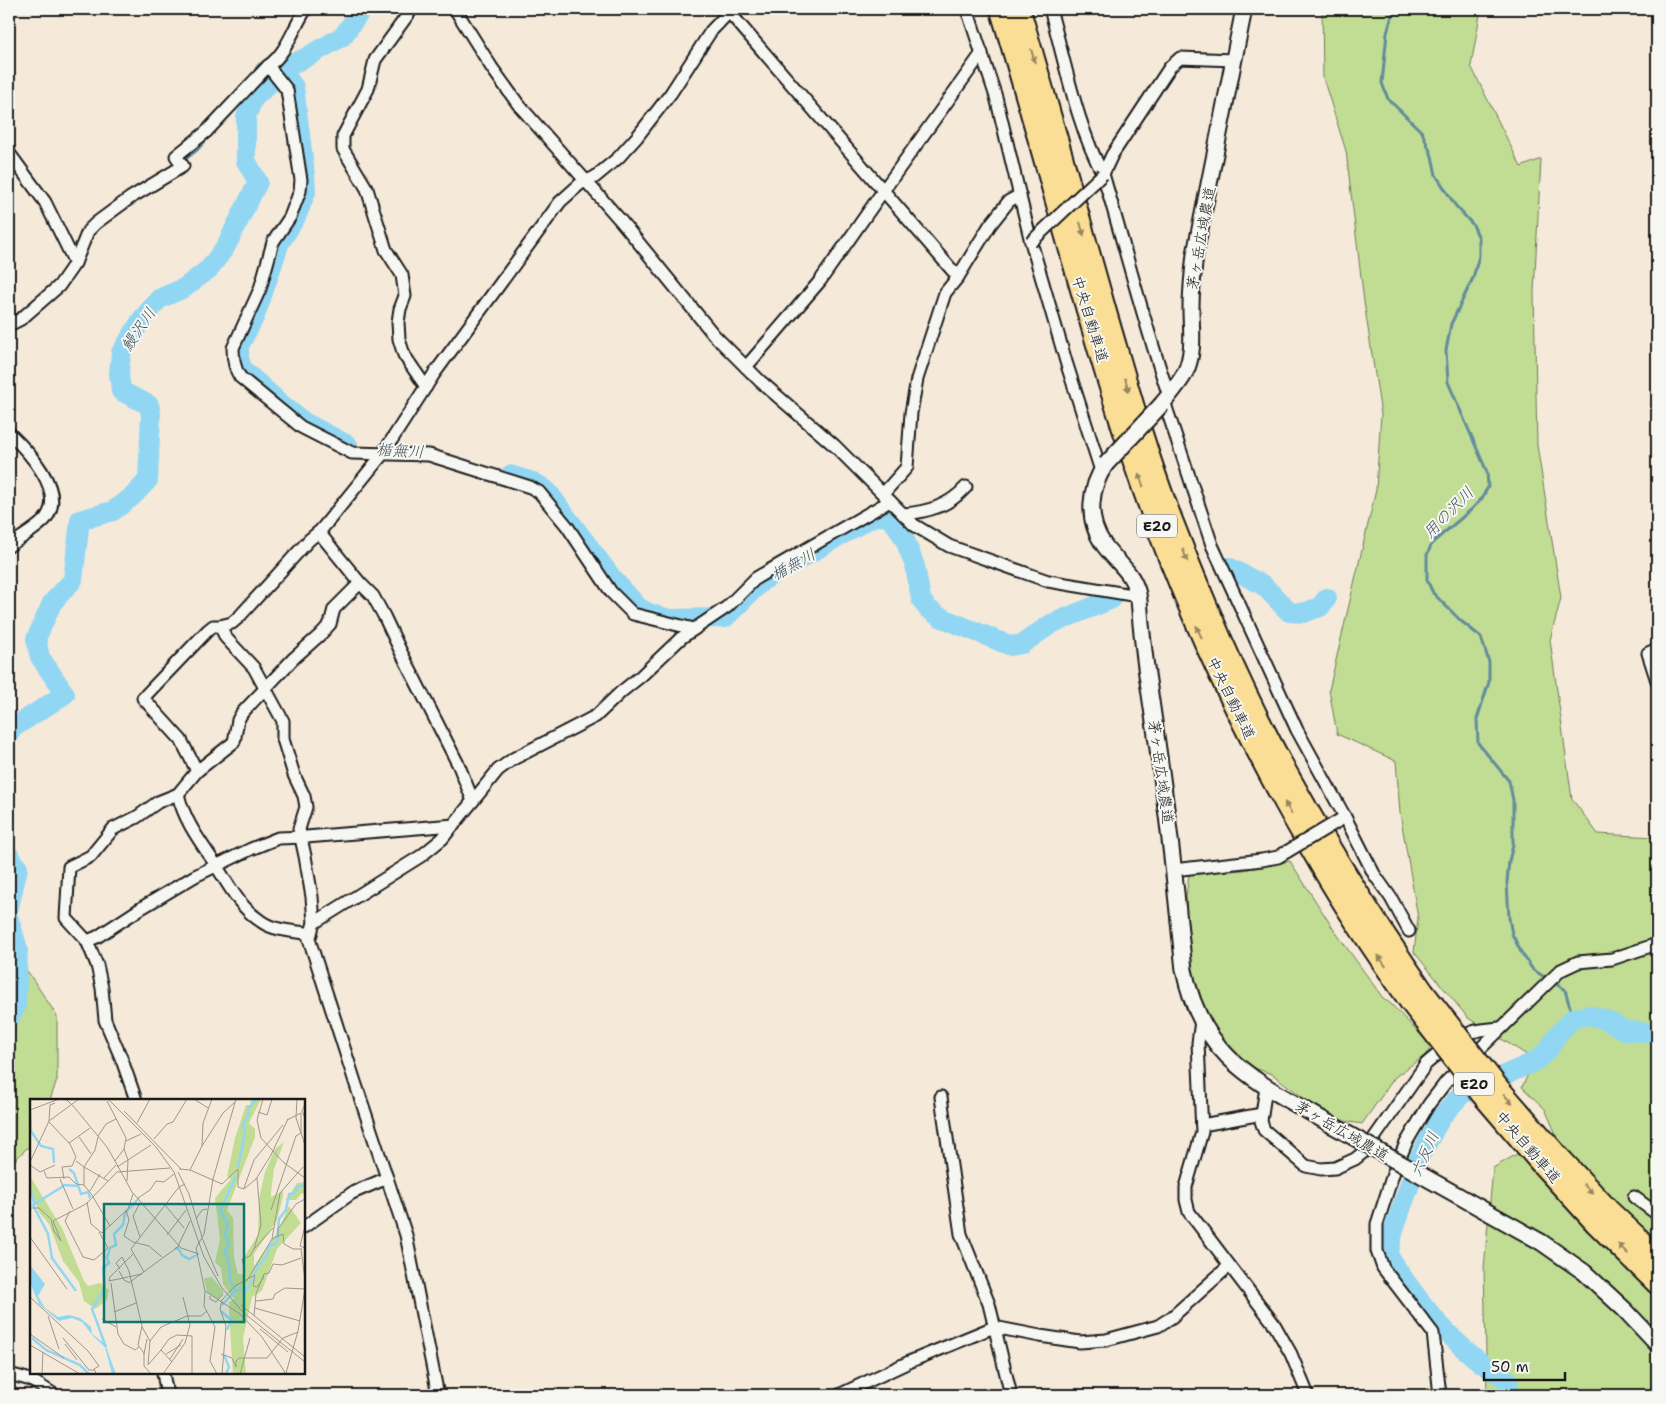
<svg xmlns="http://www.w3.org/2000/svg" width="1666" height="1404" font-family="'Shantell Sans','Klee One',sans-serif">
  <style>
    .green { fill: #c1dc93; stroke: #6e7c58 }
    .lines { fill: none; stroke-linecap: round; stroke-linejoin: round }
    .stream { stroke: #628c9d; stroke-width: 3 }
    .river { stroke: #91d7f3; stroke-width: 20 }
    .minor-casing { stroke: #1c1c1c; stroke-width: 15 }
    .tertiary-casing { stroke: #1c1c1c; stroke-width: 19 }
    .motorway-casing { stroke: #1c1c1c; stroke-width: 25 }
    .minor { stroke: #f6f6f2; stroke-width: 11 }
    .tertiary { stroke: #f6f6f2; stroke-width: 15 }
    .motorway { stroke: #fbde96; stroke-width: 21 }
    .minor-bridge-casing { stroke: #1c1c1c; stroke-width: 15; stroke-linecap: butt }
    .tertiary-bridge-casing { stroke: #1c1c1c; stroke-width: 19; stroke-linecap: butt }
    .motorway-bridge-casing { stroke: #1c1c1c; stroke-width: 25; stroke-linecap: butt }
    .minor-bridge { stroke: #f6f6f2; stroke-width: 11 }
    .tertiary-bridge { stroke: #f6f6f2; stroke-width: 15 }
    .motorway-bridge { stroke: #fbde96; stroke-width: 21 }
    .oneway { fill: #97875f }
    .labels { text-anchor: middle; stroke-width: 4; stroke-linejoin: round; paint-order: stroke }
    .shield { fill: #f6f6f2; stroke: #5d5d5c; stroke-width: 1 }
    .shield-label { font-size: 14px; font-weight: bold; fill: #1c1c1c }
    .street-label { font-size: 15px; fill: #1c1c1c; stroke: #f6f6f2 }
    .water-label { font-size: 16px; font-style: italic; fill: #3f545c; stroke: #f6f6f2 }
    .inset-river { fill: none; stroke: #91d7f3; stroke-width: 2.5 }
    .inset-road { fill: none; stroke: #9e978e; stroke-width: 1 }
    .view { fill: #0f766e; fill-opacity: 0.15; stroke: #0f766e; stroke-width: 2.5 }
    .inset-edge { fill: none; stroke: #1c1c1c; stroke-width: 2.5 }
  </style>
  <rect width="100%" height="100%" fill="#f5e9da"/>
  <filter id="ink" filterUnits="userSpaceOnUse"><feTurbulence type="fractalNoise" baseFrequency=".02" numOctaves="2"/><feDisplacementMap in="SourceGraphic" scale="10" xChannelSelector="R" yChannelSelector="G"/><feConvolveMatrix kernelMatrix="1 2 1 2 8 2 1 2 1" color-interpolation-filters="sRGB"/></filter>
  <g filter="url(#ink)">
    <g class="green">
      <polygon points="1322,9 1481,9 1471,66 1521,167 1541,159 1534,292 1537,445 1561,598 1550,640 1572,799 1598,834 1655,837 1657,804 1657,1395 1487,1395 1484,1268 1493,1168 1555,1132 1545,1109 1522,1087 1535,1060 1468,1018 1414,952 1418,918 1400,813 1396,761 1337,734 1329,690 1376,490 1381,414 1364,302 1346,151 1323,78"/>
      <polygon points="1290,861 1334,930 1383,998 1391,1004 1432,1047 1424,1056 1395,1077 1362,1124 1344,1121 1309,1102 1272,1074 1243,1064 1222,1042 1205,1015 1194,981 1187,932 1186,897 1189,874 1243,870"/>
      <polygon points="9,962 28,972 57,1016 57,1080 50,1100 31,1100 31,1144 9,1166"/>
    </g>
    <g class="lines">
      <g class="stream">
        <polyline points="1394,9 1387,33 1382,83 1388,99 1422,132 1432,156 1436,175 1455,205 1473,225 1479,238 1479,256 1473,278 1451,324 1446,350 1448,382 1487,472 1488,487 1482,498 1472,509 1432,543 1427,555 1427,580 1433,593 1461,621 1481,637 1489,662 1489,682 1477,719 1478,743 1509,781 1513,800 1513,845 1509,861 1507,882 1509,918 1512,934 1521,952 1533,970 1548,979"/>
        <polyline points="273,64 281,69"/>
        <path d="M254 75C256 66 259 63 267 62"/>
        <polyline points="183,161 197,150 219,125"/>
        <polyline points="1553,982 1565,990 1573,1018"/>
      </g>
      <g class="river">
        <polyline points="281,69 294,87 305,175 306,192 296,217 280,242 255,316 239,346 239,358 242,369 280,403 304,422 348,445"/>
        <polyline points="510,475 533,482 542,487 548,492 613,579 639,608 651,614 669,619 725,618 762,581 872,517 879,516 889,517 897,526 905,540 915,566 921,599 927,608 940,617 1011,646 1022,644 1051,624 1112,599"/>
        <polyline points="1228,567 1263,585 1289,612 1303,613 1320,607 1327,598"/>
        <polyline points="9,734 14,727 65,694 40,657 36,639 52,603 73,580 80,520 113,511 133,496 148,480 151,414 149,405 121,391 119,373 121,353 142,319 159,299 184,288 209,269 226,246 258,182 246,161 246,117 253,99 270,83 281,69 307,57 343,36 362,9"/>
        <polyline points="9,855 18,868 9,907"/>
        <polyline points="9,919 18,949 16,1006 9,1019"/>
        <path d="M1509 1395 1508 1380C1459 1354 1417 1301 1388 1255L1394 1229 1420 1156 1442 1116 1462 1094 1536 1061 1549 1049 1557 1035 1573 1018 1589 1015 1606 1020 1626 1031 1657 1033"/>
      </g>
      <g class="minor-casing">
        <g id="minor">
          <polyline points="412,9 375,60 368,89 343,136 343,149 367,189 386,250 402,275 405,296 400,309 398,322 399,339 404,355 426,387"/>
          <polyline points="455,9 492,68 518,104 621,221 714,335 760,381 835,446 914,525 949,546 1048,581 1138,596"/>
          <polyline points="967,9 996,97 1031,242 1067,365 1101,471"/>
          <path d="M1050 9C1065 61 1077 127 1103 174 1125 248 1144 323 1169 396"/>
          <polyline points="729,12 958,277"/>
          <path d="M268 66 287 90 301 180 300 191 290 217 273 242 260 289 233 348C233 359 234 368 240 377L301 427 352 453 429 455 530 487 539 492 567 526 611 592 633 614 694 629"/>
          <polyline points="9,153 45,202 75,263"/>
          <polyline points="1103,174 1112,155 1170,67 1180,58 1234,60"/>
          <path d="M9 325 21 319 59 286 75 263 88 231 96 223 130 198 183 166 176 156 206 132 268 66C287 53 293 28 306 9"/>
          <polyline points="746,367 820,281 883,191 982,53"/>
          <polyline points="1164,401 1212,545 1297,730 1345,817 1374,874 1391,898 1409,931"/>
          <path d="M9 433C28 451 66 491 46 518 40 527 18 539 9 546"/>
          <polyline points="883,494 907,467 911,413 917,379 945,293 958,277 990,225 1009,201 1020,195"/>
          <path d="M903 514C928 512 949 506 966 487"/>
          <polyline points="360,583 334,609 330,624 321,634 294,658 242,713 238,720 234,742 197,771 178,794 158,802 137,817 113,829 91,856 69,867 66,918 87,941 97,937 143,907 195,876 251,849 278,838 306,837 454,825"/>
          <polyline points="220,626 232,623 239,617 309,540 321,530"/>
          <polyline points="1657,649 1648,653 1657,681"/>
          <polyline points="197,771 181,740 143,698 208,630 213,626 220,626 226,638 254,668 283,721 283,739 294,775 304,796 306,807 299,829 305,856 312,897 314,923 309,939 356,1085 406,1235 438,1395"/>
          <path d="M178 794C184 820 199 840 214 862 228 884 239 907 262 922 275 931 295 931 311 934"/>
          <polyline points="473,801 459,766 401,652 384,616 373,596 360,583 321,535 321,530 382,455 434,374 560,202 580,184 595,177 618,158 637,137 671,93 711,31 732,9"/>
          <polyline points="1173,870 1262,860 1278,857 1288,851"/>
          <polyline points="314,923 421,856 442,839 498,770 513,759 596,716 621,692 641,676 681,638 727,607 756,578 890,501"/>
          <polyline points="87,941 97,965 102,988 105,1020 122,1060 136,1100"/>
          <polyline points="1201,1021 1198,1043 1202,1132 1186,1187 1186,1200 1189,1212 1274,1324 1291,1354 1308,1395"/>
          <path d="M1266 1087 1261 1121 1264 1130 1306 1166 1321 1169 1335 1168 1355 1159 1365 1151 1426 1064C1437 1054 1459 1038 1472 1032 1481 1029 1491 1029 1500 1028"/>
          <polyline points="941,1097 961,1234 989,1304 1011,1395"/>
          <polyline points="1202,1125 1262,1114"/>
          <polyline points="1634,1197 1657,1214"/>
          <polyline points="304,1227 352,1193 387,1178"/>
          <polyline points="163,1373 167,1395"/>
          <polyline points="9,1374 31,1380 55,1395"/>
          <polyline points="839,1395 909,1362 994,1327 1040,1336 1080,1342 1106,1340 1158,1326 1172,1317 1229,1266"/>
          <polyline points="1440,1395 1433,1333 1383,1268 1377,1251 1377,1224 1393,1174 1406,1143 1429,1104 1446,1082 1561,970 1578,962 1612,959 1657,944"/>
        </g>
      </g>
      <g class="tertiary-casing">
        <g id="tertiary">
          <path d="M1162 404C1170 394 1179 384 1185 373 1195 352 1191 330 1191 308 1191 290 1193 272 1195 254L1244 9"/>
          <path d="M1106 464C1089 488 1086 520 1104 545 1117 563 1132 571 1138 594 1140 604 1140 614 1141 624 1143 643 1145 662 1148 681 1154 721 1160 761 1165 801 1173 857 1178 914 1184 970 1203 1061 1257 1081 1330 1124"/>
          <polyline points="1541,1242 1584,1272 1625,1310 1657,1344"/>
        </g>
      </g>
      <g class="motorway-casing">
        <g id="motorway">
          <path d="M1001 9C1036 123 1066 239 1100 353 1117 410 1135 468 1156 523 1201 642 1256 756 1321 865 1348 912 1379 957 1410 1001"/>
          <path d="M1019 9C1049 110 1077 212 1106 314 1126 382 1145 452 1171 519 1206 609 1244 698 1292 783 1332 855 1376 924 1423 992"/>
          <polyline points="1555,1153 1609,1211 1657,1256"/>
          <polyline points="1542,1164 1596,1223 1657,1283"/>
        </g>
      </g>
      <use href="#minor" class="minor"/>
      <use href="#tertiary" class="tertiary"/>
      <use href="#motorway" class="motorway"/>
      <g class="minor-bridge-casing">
        <g id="minor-bridge">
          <polyline points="1031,242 1103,174"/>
          <polyline points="1288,851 1340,820"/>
        </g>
      </g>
      <g class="tertiary-bridge-casing">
        <g id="tertiary-bridge">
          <polyline points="1106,464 1162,404"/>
          <polyline points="1330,1124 1541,1242"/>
        </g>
      </g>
      <g class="motorway-bridge-casing">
        <g id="motorway-bridge">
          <polyline points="1423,992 1498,1088 1555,1153"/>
          <polyline points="1410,1001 1482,1094 1542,1164"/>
        </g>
      </g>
      <use href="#minor-bridge" class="minor-bridge"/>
      <use href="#tertiary-bridge" class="tertiary-bridge"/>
      <use href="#motorway-bridge" class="motorway-bridge"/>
    </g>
    <defs><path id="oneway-solid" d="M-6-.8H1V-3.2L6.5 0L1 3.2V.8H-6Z" transform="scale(1.25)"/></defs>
    <g class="oneway">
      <use href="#oneway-solid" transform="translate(1033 56) rotate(74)"/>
      <use href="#oneway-solid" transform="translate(1082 229) rotate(74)"/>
      <use href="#oneway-solid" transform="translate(1127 385) rotate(74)"/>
      <use href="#oneway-solid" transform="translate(1141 480) rotate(-109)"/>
      <use href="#oneway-solid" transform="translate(1185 555) rotate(68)"/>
      <use href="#oneway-solid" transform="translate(1199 632) rotate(-114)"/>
      <use href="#oneway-solid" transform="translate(1288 808) rotate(-120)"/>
      <use href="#oneway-solid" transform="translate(1382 961) rotate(-125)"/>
      <use href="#oneway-solid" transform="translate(1508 1099) rotate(49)"/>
      <use href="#oneway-solid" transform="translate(1588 1189) rotate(47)"/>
      <use href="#oneway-solid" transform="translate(1623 1249) rotate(-135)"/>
    </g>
  </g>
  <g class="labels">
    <g class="shield">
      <rect x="1137" y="514.5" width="40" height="23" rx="4"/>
      <rect x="1454" y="1072.5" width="40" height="23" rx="4"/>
    </g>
    <g class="shield-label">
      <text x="1157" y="531">E20</text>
      <text x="1474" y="1089">E20</text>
    </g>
    <g class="street-label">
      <text transform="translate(1201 238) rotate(-80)" y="5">茅ヶ岳広域農道</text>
      <text transform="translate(1090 319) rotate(73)" y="5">中央自動車道</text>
      <text transform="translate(1231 698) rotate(64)" y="5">中央自動車道</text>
      <text transform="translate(1161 772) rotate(82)" y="5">茅ヶ岳広域農道</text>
      <text transform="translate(1342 1131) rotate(30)" y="5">茅ヶ岳広域農道</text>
      <text transform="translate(1528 1147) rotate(49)" y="5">中央自動車道</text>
    </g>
    <g class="water-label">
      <text transform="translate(138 329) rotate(-56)" y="6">鰻沢川</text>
      <text transform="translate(400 450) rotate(3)" y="6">楯無川</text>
      <text transform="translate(1448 512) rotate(-46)" y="6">用の沢川</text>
      <text transform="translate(793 564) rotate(-29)" y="6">楯無川</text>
      <text transform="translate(1424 1154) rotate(-66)" y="6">六反川</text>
    </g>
  </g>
  <g transform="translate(30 1099)">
    <rect width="275" height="275" fill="#f5e9da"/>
    <path d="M221 0H231L219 24 225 30V38L197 111 203 119 204 159 208 175H213L214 158 228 136 229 100 235 73 245 50 254 43 244 70 241 93V98L253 92V97L247 121 224 155V167L248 132 259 107 271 124 247 150 232 192 222 198 213 239 216 275H203L199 212V203L204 200 193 185 191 169 185 163 190 140 185 99 201 80 197 78 205 39 216 6H220ZM0 77 32 129 54 182 58 187 70 184 79 191 77 201 65 210 54 202 49 183 33 162 19 125 9 113 0 92ZM275 83V96L272 94 266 101H256L267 84ZM182 178 194 193 188 200 177 193 174 179Z" fill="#c1dc93"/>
    <path d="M0 166 15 185 8 197 15 209 28 218 39 216 50 219 61 228 62 235 75 245 86 275H82L75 248 63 237 52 223 42 219 29 222 9 205 1 186Z" fill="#91d7f3"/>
    <path class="inset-river" d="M0 13 1 32 11 47 23 50 24 64M208 68 215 34 213 26 219 15 218 10 227 0M39 70 44 74 51 95 58 93 60 99M0 88 4 104M145 150 148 149 152 156 159 160 167 156M206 191 201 184 198 159 194 154 199 146 195 135 198 125 190 112 206 77M46 192 22 159 18 135 3 106 35 86 48 87M192 206 206 191H217L228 167 237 157 239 147 247 144 249 120 256 111 259 95 265 94 268 87H275M191 212 201 221 197 231M2 239 16 251 50 266 59 275M76 248 62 210 75 190 73 169 79 164 77 159 80 149 86 146 84 135 93 126 95 114 109 99M194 256 199 268 196 275"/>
    <path class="inset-road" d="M29 0 37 1 44 8 77 48 85 62M78 0 126 48 144 73 174 158 192 189 214 214 275 263M164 0 178 9M206 0 183 80 174 135 166 149 175 192 210 215 232 238 256 275M233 0 227 21 231 39 253 63 275 79M267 0 266 19 275 46M77 2 96 39 94 50 85 62 102 93 151 149 169 155M275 5 272 12 275 19M0 11 29 0M94 12 151 70M228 13 237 16 242 0M257 21 271 14M19 22 20 6 25 4M19 23 40 45 46 58 42 67 32 68 34 80M107 24 120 0M68 37 76 25 86 20M49 38 61 55M68 38 65 51 54 68 78 82M124 40 137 25 143 23 157 0M96 42 111 35M39 44 60 29M172 47 193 14 205 3M94 50 98 61 97 82M46 62 54 68V86M0 63 19 22 49 0M0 66 10 73 25 66M87 68 121 46M149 70 160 71 172 47 173 24 182 0M160 71 192 85 208 70V88L214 90 226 80 241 56 258 20M14 72 17 79 39 78 46 85 54 86 62 96M148 73 159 95 172 138M74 79 86 66M227 79 231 126 224 150 243 129M30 80 43 110M214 89 224 61 253 26M60 92 70 75M62 96 80 127M108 99 120 91 126 82 134 83 144 75M57 103 61 125 72 134 98 110 103 95M135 106 154 129M0 109H9L21 120 24 132 31 142 23 122 56 105 87 73 140 69M96 111 99 121 94 137 103 143 119 147 132 158M241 111 266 37 271 34V14M40 112 35 122 53 158 64 161 78 149 69 133M166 120 172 111 177 110M275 127 270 147 275 149M137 136 156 111M0 138 37 190M110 138 103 117 110 104M248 138V130L266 105 275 100M172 139 188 177M242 140 250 94 273 68M148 147 160 122M271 150 275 181M104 154 80 178 79 182 112 175M90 170 86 164 92 158 99 172 112 227 108 246 114 254V267L121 275M89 172 94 181 100 184M114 173 101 150 149 88 155 85M215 173 212 160 220 157 224 150M100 183 149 147M216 183 242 140 253 135 254 145 263 150H272M81 184 88 235 94 245 105 251 109 248M175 192 174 207 185 228 180 262 187 275M180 197V200L186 203 193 195M0 198 58 252 69 267 64 270 66 274 62 275M226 202 243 200 245 195 255 189 275 190M211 206 275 258M225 209 270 222M84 213 106 204M18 217 29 250M224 217 226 195 234 175 239 174 243 165 252 166 271 159M72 220 86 228M112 228 120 242 118 266M230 230 258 253M0 235 34 259M33 239 59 271H64M120 242 131 228 157 217H171L177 212M35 245 47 261M0 246 50 275M114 255 117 240M136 255 151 246M191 255 202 259 206 268V262L209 259H237L253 239 268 233M140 260 153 240M142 263 131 251 139 240 147 236 162 237V275M118 266 131 251M256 274 268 232 275 190M12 275 13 253M133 275 155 244 160 226 153 198M192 275 196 227 190 210 192 201 205 187 225 176 223 187 227 188 234 178M210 275 220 239"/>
    <path class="view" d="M74 105H214V223H74Z"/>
    <rect width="275" height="275" class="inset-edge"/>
  </g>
  <rect width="1666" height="1404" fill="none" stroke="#f6f6f2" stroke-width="30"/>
  <rect x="15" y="15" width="1636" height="1374" fill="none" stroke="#1c1c1c" stroke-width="2" filter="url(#ink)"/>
  <path d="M1484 1372v8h81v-8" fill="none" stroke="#1c1c1c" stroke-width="2.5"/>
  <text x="1491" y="1372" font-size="15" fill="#1c1c1c" stroke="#f6f6f2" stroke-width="4" paint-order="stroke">50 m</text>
</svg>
